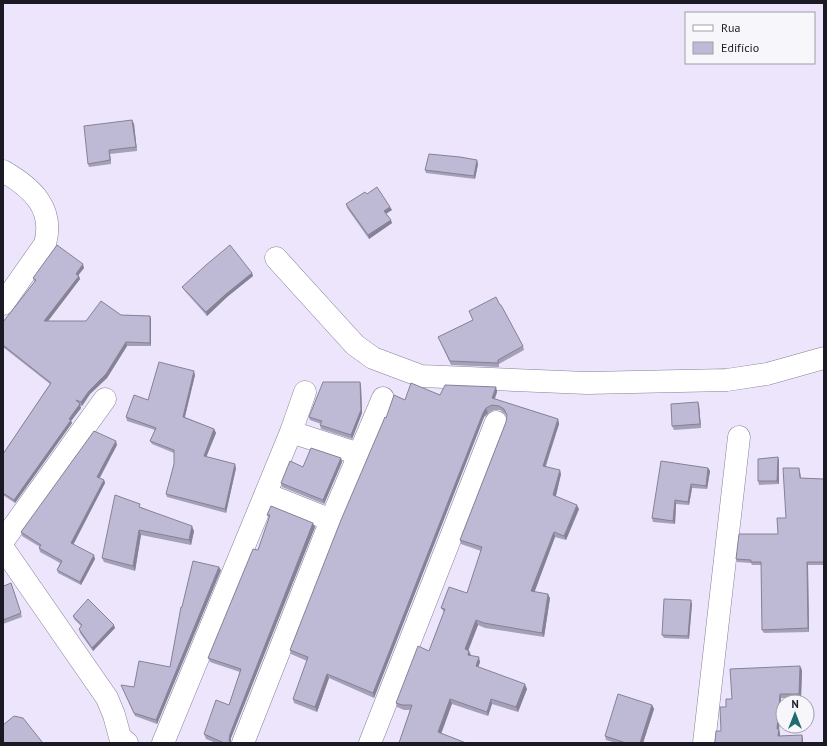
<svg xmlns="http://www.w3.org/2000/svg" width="827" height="746" font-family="'PT Sans',sans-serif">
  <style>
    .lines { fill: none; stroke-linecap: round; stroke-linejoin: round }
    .minor-casing { stroke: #867f99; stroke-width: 23 }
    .minor { stroke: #fff; stroke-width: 22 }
    .wall { fill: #a3a0b8 }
    .shaded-wall { fill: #858296 }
    .building { fill: #bebad6; stroke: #858296 }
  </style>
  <rect width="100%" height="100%" fill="#ece5fc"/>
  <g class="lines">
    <g class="minor-casing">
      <g id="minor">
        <path d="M3 171C31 187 55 208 45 244L3 304"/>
        <polyline points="276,258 355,345 373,358 421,376 587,383 727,380 767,374 824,358"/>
        <polyline points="291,432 359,454"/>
        <polyline points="266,494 331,520"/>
        <polyline points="3,541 105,399"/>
        <polyline points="3,548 107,698 114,715 120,737 127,743"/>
        <polyline points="163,743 291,432 305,392"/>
        <polyline points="243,743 331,520 383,398"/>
        <polyline points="370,743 496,422"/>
        <polyline points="704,743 739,437"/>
      </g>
    </g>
    <use href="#minor" class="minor"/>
  </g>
  <g class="wall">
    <polygon points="132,120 134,124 137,151 110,154 111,164 89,167 88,164"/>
    <polygon points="478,164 475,179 426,173 425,170"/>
    <polygon points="367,194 390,207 392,210 386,214 392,223 369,239 347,208 346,204"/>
    <polygon points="84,268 78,275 80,279 48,321 86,321 121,315 150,316 151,319 151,346 127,346 107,378 90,394 82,406 80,405 81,408 71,421 72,423 15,503 3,495 3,454 50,384 3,347 3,322 35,282 33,278"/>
    <polygon points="252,273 253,276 227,297 207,316 184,290 182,287"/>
    <polygon points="500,305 523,346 524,350 499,364 499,367 451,365 438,337 473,320 469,311"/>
    <polygon points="195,375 185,417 214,429 216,433 206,457 236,468 226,513 167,497 166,494 174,464 174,453 152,444 150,441 155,430 127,421 126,417 148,400"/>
    <polygon points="360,382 361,386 362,413 352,439 321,429 320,425 321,424 310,420 309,417"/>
    <polygon points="496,387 497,392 495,399 558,419 559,424 546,466 561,474 556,496 579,509 566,540 555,537 534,592 550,598 544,637 485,628 478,625 468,650 471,656 480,662 478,667 527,689 518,712 492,704 488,716 452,704 399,743 410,710 404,710 397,707 396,703 429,651 444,612 441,608 467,593 481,551 461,544 460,540 506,422 507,416 505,414 500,410 494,410 488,413 484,417 374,698 329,678 317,712 294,703 293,699 307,661 291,654 290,650 386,418 405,400"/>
    <polygon points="699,405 701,428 674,430 672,426"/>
    <polygon points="117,445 100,478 104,480 105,483 73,545 95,559 81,585 58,573 57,570 60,563 40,552 39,548 40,547 22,536 21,532"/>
    <polygon points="341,458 342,462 324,504 282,487 281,483 303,467"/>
    <polygon points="779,460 779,484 759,485 758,481"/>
    <polygon points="708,468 710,471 707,489 692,488 689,505 676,504 675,524 653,522 652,518"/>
    <polygon points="800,472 801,478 824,479 824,565 808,565 809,632 764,633 762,630 761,565 752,565 751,563 737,562 736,559 778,534 786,518"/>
    <polygon points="271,506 315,527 231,738 231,743 216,743 206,739 204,734 229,705 240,672 210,662 208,658 258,550 269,519 267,515"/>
    <polygon points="141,507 194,531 191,545 141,535 135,571 104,562 102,558"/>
    <polygon points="221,570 157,724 135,716 123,689 134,687 170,667 182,607"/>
    <polygon points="11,583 22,617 3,624 3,584 4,586"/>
    <polygon points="692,604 689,639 664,638 662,635"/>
    <polygon points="73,616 115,628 93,651 80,633 79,629 81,626 74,619"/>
    <polygon points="802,670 801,698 781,698 779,730 780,733 780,736 803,739 803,743 714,743 721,731 726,707 732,699"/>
    <polygon points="652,705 654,709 643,743 616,743 606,740 605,736"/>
  </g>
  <g class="shaded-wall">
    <polygon points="132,120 134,124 137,151 136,147"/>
    <polygon points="109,150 110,154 111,164 110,160"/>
    <polygon points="477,160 478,164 475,179 474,176"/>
    <polygon points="390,207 392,210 385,214 384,211"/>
    <polygon points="391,220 392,223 369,239 368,235"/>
    <polygon points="83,264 84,268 77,277 76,274"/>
    <polygon points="252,273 253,276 227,297 207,316 206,312 226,294"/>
    <polygon points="79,276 80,279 45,325 44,321"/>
    <polygon points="150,316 151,319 151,346 150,343"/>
    <polygon points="126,342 127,346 107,378 90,394 82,406 81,402 89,391"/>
    <polygon points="194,371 195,375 184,420 183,417"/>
    <polygon points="360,382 361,386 362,413 352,439 351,435"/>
    <polygon points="496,387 497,392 493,402 492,398"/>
    <polygon points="698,402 699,405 701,428 700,424"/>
    <polygon points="80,404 81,408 71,421 72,423 15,503 14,500"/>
    <polygon points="486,408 488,413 484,417 374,698 373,693 483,413"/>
    <polygon points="558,419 559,424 544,470 543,466"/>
    <polygon points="214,429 216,433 205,460 204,456"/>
    <polygon points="116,441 117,445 98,480 97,477"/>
    <polygon points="778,457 779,460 779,484 777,481"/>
    <polygon points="341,458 342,462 324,504 323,500"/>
    <polygon points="235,464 236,468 226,513 225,509"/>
    <polygon points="708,468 710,471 707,489 706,486"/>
    <polygon points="799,468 800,472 801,482 800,478"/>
    <polygon points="560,470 561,474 555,499 553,495"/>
    <polygon points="104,480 105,483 72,547 71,543"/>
    <polygon points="691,484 692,488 689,505 688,502"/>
    <polygon points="675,500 676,504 675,524 673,521"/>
    <polygon points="577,505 579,509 566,540 564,536"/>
    <polygon points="313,523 315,527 231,738 231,743 230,743 229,740 230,734"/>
    <polygon points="192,526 194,531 191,545 189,540"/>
    <polygon points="139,530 141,535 135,571 133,566"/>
    <polygon points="554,532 555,537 533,596 531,591"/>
    <polygon points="94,555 95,559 81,585 80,582"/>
    <polygon points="807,562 808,565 809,632 808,628"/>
    <polygon points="219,567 221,570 157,724 156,720"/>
    <polygon points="548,594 550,598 544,637 542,633"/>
    <polygon points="691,600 692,604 689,639 688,636"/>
    <polygon points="476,620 478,625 467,654 465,649"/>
    <polygon points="114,625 115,628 93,651 92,648"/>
    <polygon points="3,650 4,654 3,660"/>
    <polygon points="469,651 471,655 469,660 468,655"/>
    <polygon points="479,657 480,662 477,671 476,666"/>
    <polygon points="800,666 802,670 801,698 799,694"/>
    <polygon points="327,674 329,678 317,712 315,707"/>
    <polygon points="525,684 527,689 518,712 516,707"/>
    <polygon points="780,694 781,698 779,730 780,733 780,740 778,736 777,729"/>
    <polygon points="450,699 452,704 440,737 438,732"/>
    <polygon points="491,699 492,704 488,716 487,712"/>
    <polygon points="652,705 654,709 643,743 640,743"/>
    <polygon points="802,735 803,739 803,743 802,743"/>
  </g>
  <g class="building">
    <polygon points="132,120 136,147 109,150 110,160 88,164 84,126"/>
    <polygon points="429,154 460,157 477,160 474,176 425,170"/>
    <polygon points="377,187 390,207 384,211 391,220 368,235 346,204 365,192 367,194"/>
    <polygon points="57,245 83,264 76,274 79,276 44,321 86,321 101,301 121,315 150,316 150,343 126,342 106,374 89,391 81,402 76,400 80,404 69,419 71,420 14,500 3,493 3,454 51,383 3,345 3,322 36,280 33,278"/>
    <polygon points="230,245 252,273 226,294 206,312 182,287 206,265"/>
    <polygon points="496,297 500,305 501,305 523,346 498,360 498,363 450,361 438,337 473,320 469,311"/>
    <polygon points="159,362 194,371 183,417 214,429 204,456 235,464 225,509 166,494 174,464 174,450 150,441 156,428 126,417 134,395 148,400"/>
    <polygon points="323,382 360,382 361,410 351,435 320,425 322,421 309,417"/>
    <polygon points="411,383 440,395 445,385 496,387 492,398 558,419 543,466 560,470 553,495 577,505 564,536 554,532 531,591 548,594 542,633 484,623 476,620 465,649 469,651 468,655 479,657 476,666 525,684 516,707 491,699 487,712 450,699 438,732 466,743 399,743 412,705 402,705 396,703 418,646 429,651 445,609 441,608 449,587 467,593 482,547 460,540 506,422 507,415 504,409 499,406 492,405 486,408 483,413 373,693 327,674 315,707 293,699 308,657 290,650 341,520 385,417 386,418 394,395 405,400"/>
    <polygon points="698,402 700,424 672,426 671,404"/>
    <polygon points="94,431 116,441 97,477 104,480 71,543 94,555 80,582 57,570 62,561 39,548 41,545 21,532"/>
    <polygon points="311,448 341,458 323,500 281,483 290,461 303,467"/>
    <polygon points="778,457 777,481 758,481 758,459"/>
    <polygon points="661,461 708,468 706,486 691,484 688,502 675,500 673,521 652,518"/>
    <polygon points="783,468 799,468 800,478 824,479 824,562 807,562 808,628 762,630 761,562 751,562 751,560 736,559 739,534 778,534 777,518 786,518"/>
    <polygon points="115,495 140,504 139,507 192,526 189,540 139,530 133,566 102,558"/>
    <polygon points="271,506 313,523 230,734 229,740 230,743 224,743 204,734 216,700 229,705 241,669 208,658 253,549 258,550 270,515 267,515"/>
    <polygon points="193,561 219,567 156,720 134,713 121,685 134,687 139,661 170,667 181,607 182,607"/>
    <polygon points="11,583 21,613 3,620 3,584 4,586"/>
    <polygon points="88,599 114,625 92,648 79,629 82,625 73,616"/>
    <polygon points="664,599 691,600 688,636 662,635"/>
    <polygon points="800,666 799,694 780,694 777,729 779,729 778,736 802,735 802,743 714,743 715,741 716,731 721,731 720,707 726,707 726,699 732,699 730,669"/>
    <polygon points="618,694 652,705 640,743 626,743 605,736"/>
    <polygon points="14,716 23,718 43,743 3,743 3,725"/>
  </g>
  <rect width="827" height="746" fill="none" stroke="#1b1923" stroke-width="8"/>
  <rect x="685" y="12" width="130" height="52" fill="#f7f6fb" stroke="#9f9ea5"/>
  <rect x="693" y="25" width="20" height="6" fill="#ffffff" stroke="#9f9ea5"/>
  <text x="721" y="32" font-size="12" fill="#1b1923">Rua</text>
  <rect x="693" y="42" width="20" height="12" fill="#bebad6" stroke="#9f9ea5"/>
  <text x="721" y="52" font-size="12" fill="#1b1923">Edifício</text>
  <g transform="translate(795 714)"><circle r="19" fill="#f7f6fb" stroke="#9f9ea5"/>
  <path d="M0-3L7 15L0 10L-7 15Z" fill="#1f6b6e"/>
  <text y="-6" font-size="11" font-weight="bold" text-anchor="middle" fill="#1b1923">N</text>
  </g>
</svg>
